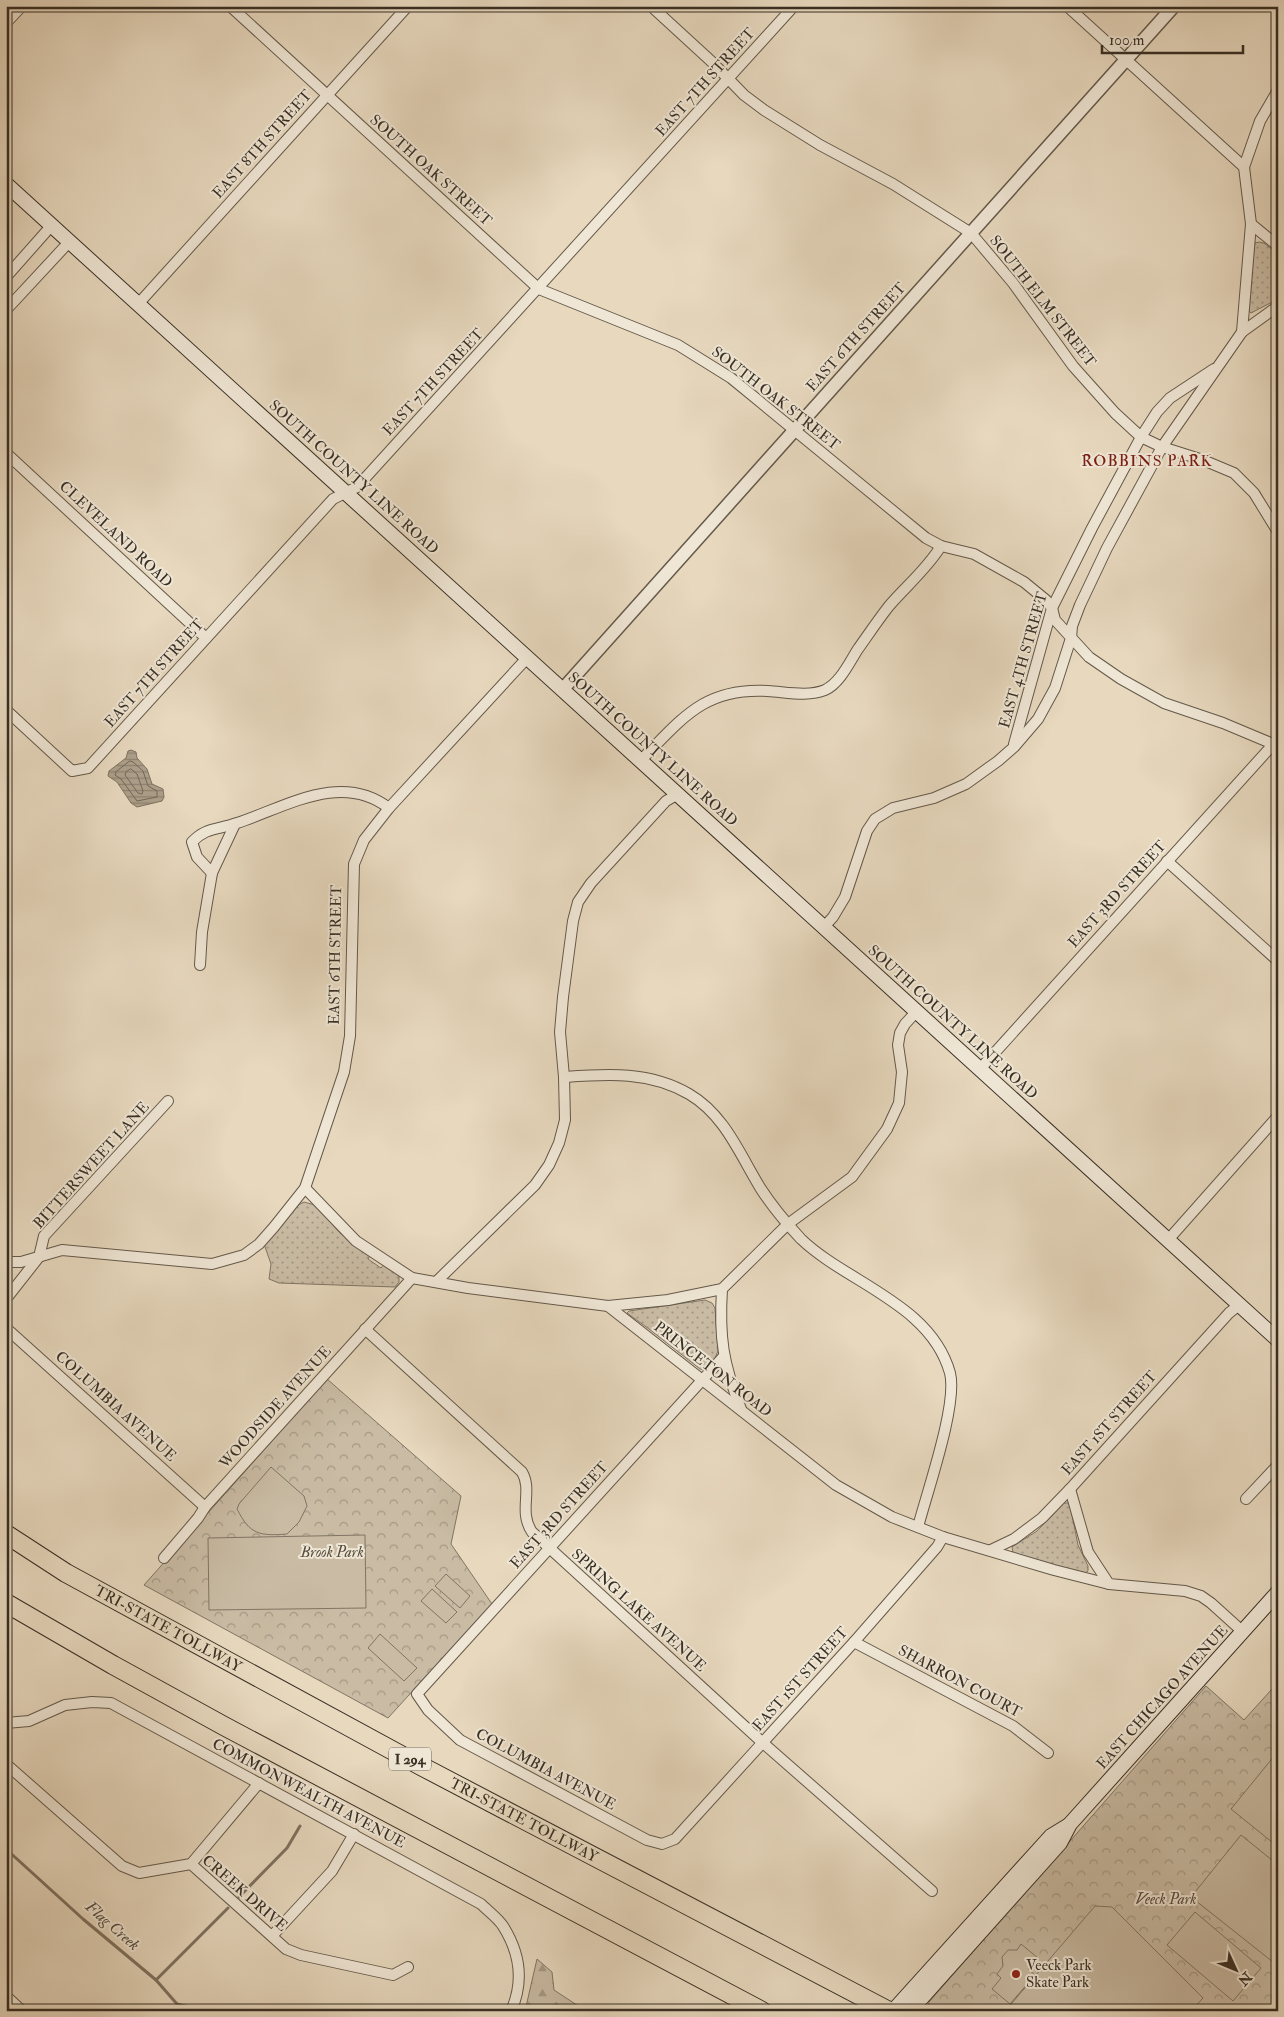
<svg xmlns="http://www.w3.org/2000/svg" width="1284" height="2017" font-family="'IM FELL Double Pica',serif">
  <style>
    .grass { fill: url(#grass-dots); stroke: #807564 }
    .forest { fill: url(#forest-firs); stroke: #807564 }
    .park { fill: url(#park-crowns); stroke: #807564 }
    .pitch { fill: #c9bba4; stroke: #807564 }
    .water { fill: url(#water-rules); stroke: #7e7261 }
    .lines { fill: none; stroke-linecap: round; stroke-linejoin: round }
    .shore { stroke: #726757; stroke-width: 1 }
    .stream { stroke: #7e7261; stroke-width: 3 }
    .minor-casing { stroke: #64594a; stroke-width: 12 }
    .tertiary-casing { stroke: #64594a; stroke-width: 15 }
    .secondary-casing { stroke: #382f24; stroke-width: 16 }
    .motorway-casing { stroke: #382f24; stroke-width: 20 }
    .minor { stroke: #efe6d5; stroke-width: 10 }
    .tertiary { stroke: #efe6d5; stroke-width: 12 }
    .secondary { stroke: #efe6d5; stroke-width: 14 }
    .motorway { stroke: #e7d8be; stroke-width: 18 }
    .poi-dot { fill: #8f2418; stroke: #efe6d5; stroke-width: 2 }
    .labels { text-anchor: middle; stroke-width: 4; stroke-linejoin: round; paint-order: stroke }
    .shield { fill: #efe6d5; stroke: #6f6659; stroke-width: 1 }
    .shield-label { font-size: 14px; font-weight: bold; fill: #382f24 }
    .street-label { font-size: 15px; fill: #382f24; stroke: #efe6d5 }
    .park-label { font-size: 15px; font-style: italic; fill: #554b3e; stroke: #efe6d5 }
    .poi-label { font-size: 15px; fill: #382f24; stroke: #efe6d5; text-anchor: start }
    .neighbourhood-label { font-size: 16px; letter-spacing: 1px; fill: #7a1f14; stroke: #efe6d5 }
    .water-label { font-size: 16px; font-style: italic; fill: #554b3e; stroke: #efe6d5 }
  </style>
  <defs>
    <pattern id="grass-dots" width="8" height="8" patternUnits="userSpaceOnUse" patternTransform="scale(1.25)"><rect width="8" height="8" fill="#c9bba4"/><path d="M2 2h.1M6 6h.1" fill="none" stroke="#a49885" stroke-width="1.8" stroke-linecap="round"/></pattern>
    <pattern id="forest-firs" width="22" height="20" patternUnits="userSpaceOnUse" patternTransform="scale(1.25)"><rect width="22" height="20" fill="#c9bba4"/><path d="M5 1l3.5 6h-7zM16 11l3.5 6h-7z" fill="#a49885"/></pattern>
    <pattern id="park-crowns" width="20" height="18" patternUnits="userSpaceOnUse" patternTransform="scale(1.25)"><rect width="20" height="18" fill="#c9bba4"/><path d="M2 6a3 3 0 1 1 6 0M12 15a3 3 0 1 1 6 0" fill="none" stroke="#a49885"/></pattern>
    <pattern id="water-rules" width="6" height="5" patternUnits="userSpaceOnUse" patternTransform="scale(1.25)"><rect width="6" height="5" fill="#ac9f8a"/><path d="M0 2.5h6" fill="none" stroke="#8d8271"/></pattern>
  </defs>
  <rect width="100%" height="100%" fill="#e7d8be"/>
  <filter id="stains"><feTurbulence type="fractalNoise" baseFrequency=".004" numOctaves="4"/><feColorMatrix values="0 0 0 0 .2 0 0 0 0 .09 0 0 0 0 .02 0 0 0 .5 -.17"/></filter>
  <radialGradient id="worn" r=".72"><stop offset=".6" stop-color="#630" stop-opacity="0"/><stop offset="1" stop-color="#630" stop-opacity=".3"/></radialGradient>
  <g class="grass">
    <polygon points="1259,242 1264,243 1278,254 1278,299 1251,313 1249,311 1254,248 1255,243"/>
    <path d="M304 1202 315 1205 340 1233 371 1254 368 1259 381 1268 385 1263 399 1275V1282L395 1287 279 1283 269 1279 271 1264 264 1244C274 1234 293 1206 304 1202Z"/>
    <polygon points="705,1300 712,1303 715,1308 718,1351 715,1358 704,1370 700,1369 649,1329 627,1313 629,1311"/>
    <polygon points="1064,1503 1068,1503 1070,1505 1078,1545 1088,1566 1088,1571 1085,1573 1064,1568 1013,1553 1012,1547 1037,1531"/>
  </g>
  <polygon class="forest" points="537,1959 552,1972 554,1990 586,2011 525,2011"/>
  <g class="park">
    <polygon points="327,1379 461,1496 451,1544 492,1604 388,1718 144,1585"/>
    <polygon points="1206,1686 1244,1720 1272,1689 1278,1695 1278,2011 928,2011 929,2002"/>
  </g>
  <g class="pitch">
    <path d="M271 1467 304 1496 307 1506 299 1522 287 1534C260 1536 250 1535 237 1509L239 1504Z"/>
    <polygon points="365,1535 366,1608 209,1610 208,1538"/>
    <polygon points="446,1574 470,1596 460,1608 435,1586"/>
    <polygon points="432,1589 457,1612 446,1623 421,1601"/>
    <polygon points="380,1634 417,1668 404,1681 368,1648"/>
    <polygon points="1275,1755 1278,1757 1278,1847 1231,1809"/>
    <polygon points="1241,1835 1278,1865 1278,1966 1191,1897"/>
    <polygon points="1095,1906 1112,1907 1203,1998 1191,2011 1006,2010"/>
    <polygon points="1195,1912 1261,1968 1233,2001 1167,1945"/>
    <polygon points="1021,1944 1038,1958 1028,1969 1035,1975 1010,2004 992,1989 1001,1978 997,1974 1003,1966 1002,1957 1008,1950 1017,1950"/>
  </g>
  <polygon class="water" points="131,750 136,752 137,758 147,769 152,784 163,789 164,797 162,801 137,807 131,803 117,782 108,776 109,771 126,758 128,751"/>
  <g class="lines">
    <g class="shore">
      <polygon points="130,761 133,762 143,771 148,786 157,791 157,797 137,801 121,779 115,775 116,772"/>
      <polygon points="131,769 137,774 143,791 142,794 138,793 125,775 126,772"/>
    </g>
    <g class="stream">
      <polyline points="6,1849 83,1919 156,1980 177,2004 206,2011"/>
      <polyline points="239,1897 287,1848 300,1826"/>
      <polyline points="156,1980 228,1908"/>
    </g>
    <g class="minor-casing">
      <g id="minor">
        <polyline points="230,6 539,289 678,345 731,378 926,538 941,546 974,554 1024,582 1046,600 1052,608 1055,620 1089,657 1121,679 1164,703 1223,723 1273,744"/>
        <polyline points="651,6 712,62 744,95 764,110 820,145 893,184 971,233 1013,283 1073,366 1115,413 1141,437 1162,447 1203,460 1234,473 1254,493 1278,532"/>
        <polyline points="1067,6 1244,167 1251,224 1242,332"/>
        <polyline points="6,23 22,6"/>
        <polyline points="1244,167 1260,121 1278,90"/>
        <polyline points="1251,224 1278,246"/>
        <polyline points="6,277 52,225"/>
        <polyline points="139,303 408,6"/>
        <polyline points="6,310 70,241"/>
        <polyline points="6,453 206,638"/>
        <polyline points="6,710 72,771 88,768 333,499 357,487 794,6"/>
        <polyline points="1014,744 1052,608 1092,528 1141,437 1157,412 1170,398 1214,369"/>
        <path d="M641 760C682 719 704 687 768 691 786 692 808 697 825 690 840 683 849 663 858 649 868 635 878 620 889 606 906 586 927 569 941 546"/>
        <polyline points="1167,861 1278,961"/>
        <path d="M212 873 197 857 192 842C206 827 218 830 237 823 286 807 341 771 389 808"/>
        <polyline points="824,927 833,917 845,897 867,831 875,819 893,808 934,798 966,784 998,761 1014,747 1038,719 1055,688 1071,638 1072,626 1080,605 1107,548 1162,447 1242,332 1278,306"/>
        <polyline points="200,965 202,932 212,873 235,824"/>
        <polyline points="980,1069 1278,739"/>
        <path d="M564 1077C608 1074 649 1071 689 1094 725 1115 740 1155 761 1189 772 1206 787 1224 801 1239 847 1283 931 1304 950 1373 958 1404 927 1492 918 1527"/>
        <polyline points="305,1188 356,1241 412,1278 468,1288 608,1306 836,1485 892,1517 943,1537 1054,1570 1109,1584"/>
        <polyline points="1168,1240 1278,1116"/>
        <polyline points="6,1262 21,1262 62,1250 212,1264 244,1255 259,1244 274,1227 305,1188 344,1072 350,1036 354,864 364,840 389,808 528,657"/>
        <polyline points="436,1282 535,1185 549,1165 559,1143 565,1120 564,1077 560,1032 563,997 573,921 578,902 591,883 666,801 678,794"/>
        <path d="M722 1289C719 1337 723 1364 741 1409"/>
        <polyline points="6,1299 39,1257 44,1236 168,1101"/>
        <polyline points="608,1306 668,1300 722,1289 788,1224 852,1177 887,1129 899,1103 902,1072 898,1045 900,1033 905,1024 917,1011"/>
        <polyline points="6,1328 205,1507"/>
        <path d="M365 1329 522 1472C533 1491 518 1511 532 1532L763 1743 932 1891"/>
        <polyline points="724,1356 417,1694 428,1710 460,1740 647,1840 662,1844 675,1839 854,1642 937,1547 943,1537"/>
        <polyline points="1070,1489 1088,1552 1109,1584 1185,1591 1201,1596 1211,1603 1242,1631"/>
        <polyline points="1246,1499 1278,1465"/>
        <polyline points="991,1550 1014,1539 1042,1518 1070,1489 1229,1313 1239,1305"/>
        <polyline points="164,1558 198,1518 205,1507 412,1278"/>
        <polyline points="854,1642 1013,1726 1048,1753"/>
        <path d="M6 1723 29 1721 65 1705 92 1702 111 1703 481 1904C488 1911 498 1918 503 1926 520 1953 524 1982 511 2011"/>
        <polyline points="6,1764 122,1866 139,1873 191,1864 286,1949 301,1955 393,1975 408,1967"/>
        <polyline points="191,1864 259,1783"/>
        <polyline points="272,1936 332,1871 354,1834"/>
        <polyline points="6,1996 22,2011"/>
      </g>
    </g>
    <g class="tertiary-casing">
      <polyline id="tertiary" points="563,689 1174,6"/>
    </g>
    <g class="secondary-casing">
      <g id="secondary">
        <polyline points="6,184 1278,1340"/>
        <polyline points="893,2011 1051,1836 1069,1825"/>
        <polyline points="910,2011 1060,1843 1070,1824 1278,1592"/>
      </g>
    </g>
    <g class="motorway-casing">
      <g id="motorway">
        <path id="s1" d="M6 1534 66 1573 421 1766 889 2011"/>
        <polyline points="6,1603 113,1665 224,1726 762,2011"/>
      </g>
    </g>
    <use href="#minor" class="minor"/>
    <use href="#tertiary" class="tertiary"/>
    <use href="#secondary" class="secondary"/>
    <use href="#motorway" class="motorway"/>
  </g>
  <circle class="poi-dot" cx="1016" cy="1974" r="5"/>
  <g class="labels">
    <rect class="shield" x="389" y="1747.5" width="42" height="23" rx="4"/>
    <g class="shield-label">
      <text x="410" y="1764">I 294</text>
    </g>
    <g class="street-label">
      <text transform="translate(705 82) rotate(-48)" y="5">EAST 7TH STREET</text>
      <text transform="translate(262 144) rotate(-48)" y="5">EAST 8TH STREET</text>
      <text transform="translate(431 170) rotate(42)" y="5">SOUTH OAK STREET</text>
      <text transform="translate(1043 301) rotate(52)" y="5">SOUTH ELM STREET</text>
      <text transform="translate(856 337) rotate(-48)" y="5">EAST 6TH STREET</text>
      <text transform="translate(433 382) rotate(-47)" y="5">EAST 7TH STREET</text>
      <text transform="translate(776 398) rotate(38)" y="5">SOUTH OAK STREET</text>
      <text transform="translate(354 477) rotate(42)" y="5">SOUTH COUNTY LINE ROAD</text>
      <text transform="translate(116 534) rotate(43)" y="5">CLEVELAND ROAD</text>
      <text transform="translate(1023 660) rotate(-74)" y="5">EAST 4TH STREET</text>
      <text transform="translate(154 673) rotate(-48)" y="5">EAST 7TH STREET</text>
      <text transform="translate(653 749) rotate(42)" y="5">SOUTH COUNTY LINE ROAD</text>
      <text transform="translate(1117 894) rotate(-48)" y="5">EAST 3RD STREET</text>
      <text transform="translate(335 955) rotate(-89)" y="5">EAST 6TH STREET</text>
      <text transform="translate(953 1022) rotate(42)" y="5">SOUTH COUNTY LINE ROAD</text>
      <text transform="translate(91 1165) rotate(-48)" y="5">BITTERSWEET LANE</text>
      <text transform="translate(713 1369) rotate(38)" y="5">PRINCETON ROAD</text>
      <text transform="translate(116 1406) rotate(42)" y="5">COLUMBIA AVENUE</text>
      <text transform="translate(275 1407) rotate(-48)" y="5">WOODSIDE AVENUE</text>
      <text transform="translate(1109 1423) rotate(-48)" y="5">EAST 1ST STREET</text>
      <text transform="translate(559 1515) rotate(-48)" y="5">EAST 3RD STREET</text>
      <text transform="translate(639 1610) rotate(42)" y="5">SPRING LAKE AVENUE</text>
      <text dy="5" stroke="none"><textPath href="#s1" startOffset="188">TRI-STATE TOLLWAY</textPath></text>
      <text transform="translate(800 1679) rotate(-48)" y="5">EAST 1ST STREET</text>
      <text transform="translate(960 1681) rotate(28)" y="5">SHARRON COURT</text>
      <text transform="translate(1162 1697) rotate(-48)" y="5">EAST CHICAGO AVENUE</text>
      <text transform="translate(546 1769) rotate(28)" y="5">COLUMBIA AVENUE</text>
      <text transform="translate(309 1793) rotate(28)" y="5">COMMONWEALTH AVENUE</text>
      <text dy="5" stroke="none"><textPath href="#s1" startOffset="592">TRI-STATE TOLLWAY</textPath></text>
      <text transform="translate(245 1893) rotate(41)" y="5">CREEK DRIVE</text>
    </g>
    <g class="park-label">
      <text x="332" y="1557">Brook Park</text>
      <text x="1166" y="1904">Veeck Park</text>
    </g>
    <g class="poi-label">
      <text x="1026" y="1970">Veeck Park<tspan x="1026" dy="17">Skate Park</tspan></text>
    </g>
    <g class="neighbourhood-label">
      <text x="1147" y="466">ROBBINS PARK</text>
    </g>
    <g class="water-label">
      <text transform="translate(113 1925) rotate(41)" y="6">Flag Creek</text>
    </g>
  </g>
  <rect width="1284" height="2017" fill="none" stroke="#e7d8be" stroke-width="25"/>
  <rect x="8" y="8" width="1269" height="2002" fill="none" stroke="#382f24" stroke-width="2.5"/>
  <rect x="12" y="12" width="1259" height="1992" fill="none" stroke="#382f24"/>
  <g transform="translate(1236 1970) rotate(134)" stroke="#efe6d5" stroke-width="4" paint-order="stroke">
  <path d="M0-4L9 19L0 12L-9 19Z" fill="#382f24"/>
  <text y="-8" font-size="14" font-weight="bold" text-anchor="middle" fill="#382f24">N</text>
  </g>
  <path d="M1102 45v8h141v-8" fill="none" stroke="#382f24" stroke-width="2.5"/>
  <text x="1109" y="45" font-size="15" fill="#382f24" stroke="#efe6d5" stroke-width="4" paint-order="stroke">100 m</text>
  <rect width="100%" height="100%" filter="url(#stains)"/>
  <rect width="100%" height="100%" fill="url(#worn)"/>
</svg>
